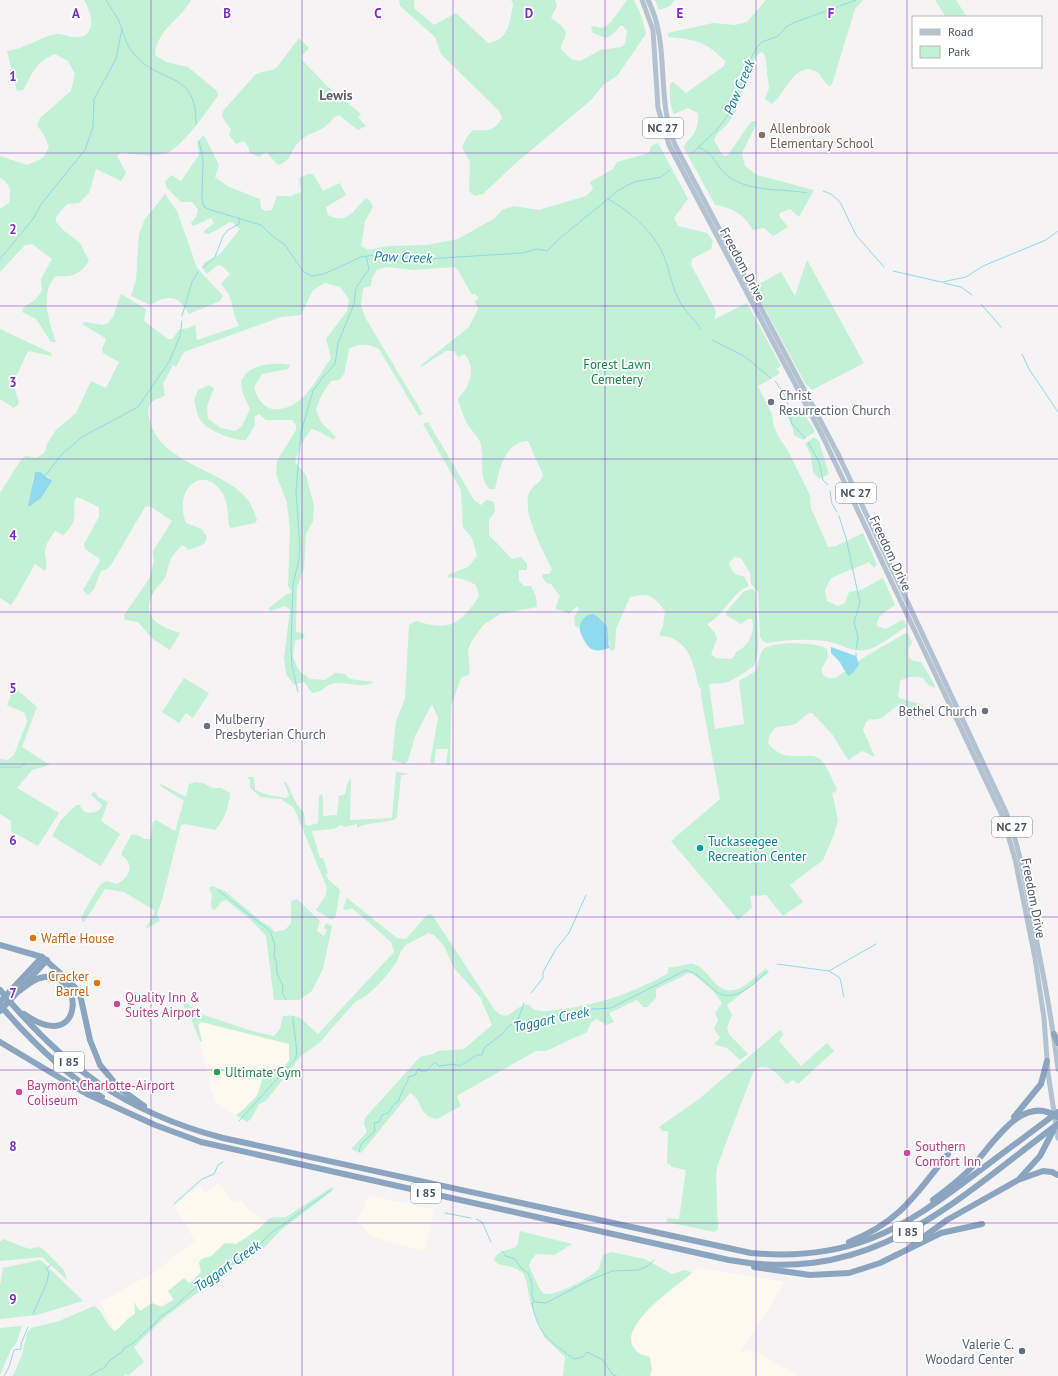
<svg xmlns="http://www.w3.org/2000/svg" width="1058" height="1376" font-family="'PT Sans',sans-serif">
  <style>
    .commercial { fill: #fdf9ef }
    .green { fill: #c3f1d5; fill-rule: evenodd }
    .water { fill: #90daee }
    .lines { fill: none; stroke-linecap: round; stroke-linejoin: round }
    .stream { stroke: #90daee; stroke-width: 1 }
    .major { stroke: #b3c2d1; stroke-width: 5 }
    .highway { stroke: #8ba5c1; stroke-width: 6 }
    .grid { fill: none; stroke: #7b2cbf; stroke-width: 1; stroke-opacity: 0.55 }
    .education-dot { fill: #8d6e63; stroke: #fff; stroke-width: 1.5 }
    .worship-dot { fill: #6b7280; stroke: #fff; stroke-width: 1.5 }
    .culture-dot { fill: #0f9aa8; stroke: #fff; stroke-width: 1.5 }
    .food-dot { fill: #e8710a; stroke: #fff; stroke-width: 1.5 }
    .hotel-dot { fill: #d1479c; stroke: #fff; stroke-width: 1.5 }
    .leisure-dot { fill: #2e9e5b; stroke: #fff; stroke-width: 1.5 }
    .service-dot { fill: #5c6f8a; stroke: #fff; stroke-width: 1.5 }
    .labels { text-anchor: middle; stroke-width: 3.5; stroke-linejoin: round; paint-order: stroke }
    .shield { fill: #fff; stroke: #808990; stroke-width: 1 }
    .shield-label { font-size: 12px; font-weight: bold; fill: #4a5661 }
    .education-label { font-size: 13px; fill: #785e54; stroke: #fff; text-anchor: start }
    .street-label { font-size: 13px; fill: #4a5661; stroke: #fff }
    .park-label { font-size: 13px; fill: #17864f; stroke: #fff }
    .worship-label { font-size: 13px; fill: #5b616d; stroke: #fff; text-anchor: start }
    .culture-label { font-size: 13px; fill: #0d838f; stroke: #fff; text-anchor: start }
    .food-label { font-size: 13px; fill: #c56008; stroke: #fff; text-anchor: start }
    .hotel-label { font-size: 13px; fill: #b23c85; stroke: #fff; text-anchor: start }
    .leisure-label { font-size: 13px; fill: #27864d; stroke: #fff; text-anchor: start }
    .service-label { font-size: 13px; fill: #4e5e75; stroke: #fff; text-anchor: end }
    .water-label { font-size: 14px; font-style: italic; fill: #0c7c9b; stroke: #fff }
    .neighbourhood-label { font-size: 14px; font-weight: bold; fill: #5f6368; stroke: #fff }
    .grid-label { font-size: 13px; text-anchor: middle; font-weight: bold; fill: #7b2cbf; stroke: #fff; stroke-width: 3.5; stroke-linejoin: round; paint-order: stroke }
  </style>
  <rect width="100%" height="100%" fill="#f5f3f3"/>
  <g class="commercial">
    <polygon points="194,1018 291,1043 289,1061 236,1116 216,1102 211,1089"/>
    <polygon points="218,1183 234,1203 240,1200 250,1211 268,1223 170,1295 172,1299 114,1332 101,1302 154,1272 195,1241 177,1211 175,1205 199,1187 205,1193"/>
    <polygon points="368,1195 435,1210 425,1251 372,1237 356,1220 363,1210"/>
    <polygon points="698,1268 785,1282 739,1354 746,1351 755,1351 798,1376 650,1376 652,1369 632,1344 631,1334 636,1323 645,1313"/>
  </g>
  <g class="green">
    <path d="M84 0H191C180 20 157 29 155 55L166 62 188 67 217 91 218 96C205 113 187 141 169 152 157 158 133 154 120 153L117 156 126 173 121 181 96 169 89 193 79 203 67 204 56 217V222L63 230 80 243 89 261C80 274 72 278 56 276 39 293 49 321 56 342H51L36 319 22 312 24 307 35 300 42 291 41 279 52 259 32 244 25 245 0 272V209L9 203C11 191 11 184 0 178V156L27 165 43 158 49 147 45 137 37 125 40 118 71 91 75 74 68 61 55 54C35 62 33 73 23 90L17 91 7 51C25 49 39 37 56 34 61 33 66 36 71 37 98 40 93 15 84 0Z"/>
    <path d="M399 0H414V8L434 25 456 13 488 43C509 40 510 21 513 4L511 0H555L557 6 551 18C557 22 569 29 565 37 563 42 561 44 561 49L571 59 580 61 601 50 621 47 625 44 627 31 623 26H620L613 34 606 38 593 33 591 29 593 26 603 28 611 22 627 0H634L641 15 646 34 617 76 604 84 591 100 517 162 483 194 475 196 469 191 470 162 462 147 467 137 473 130C487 131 495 131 502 118L499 111 441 54 435 37 400 6Z"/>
    <polygon points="655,0 675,0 670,6 659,10"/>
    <path d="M766 0H863L855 9 832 84 830 86C823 83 823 76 817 72 796 59 784 95 772 104L765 99 769 88 765 55 762 52C746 59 745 90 739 105 736 111 732 118 728 123 723 129 716 133 714 140L722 154 725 156 728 155 750 123 753 121H756V125L742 153 745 166 757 175 814 190 799 217 790 209 780 213 779 216 788 227 773 236 764 228 753 230C745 215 731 207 715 205L684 148C685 141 690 140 693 135 697 129 699 120 698 113L688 108 674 114C669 104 670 95 670 84L673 82 686 93 724 66 725 61C704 40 696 40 668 37V33L713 23 735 25 747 22Z"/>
    <polygon points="935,0 956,0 967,17 946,17"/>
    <path d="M299 38 309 48 301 57 302 60 327 86 361 114 358 117 366 126 358 130 339 115C333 117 332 121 327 125 318 133 306 133 298 143 290 151 292 161 278 165L266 152 259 157 249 152V148L244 141 236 144 229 135 231 130 222 116 223 111 255 75C262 70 270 73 277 67Z"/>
    <path d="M204 135 219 165 215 177 227 186 260 199 261 208 265 211 272 210 277 196H291L301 192 299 178 308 174H313L323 191 340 183 346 195 326 207 328 215C347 225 353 211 366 198L370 201 373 207 365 221 361 246 368 250 388 246 427 245 458 239 495 218 502 210 514 206 539 210 586 196 593 189 590 182 613 169 617 162 649 153 651 146 658 143 688 199 674 218 678 226 707 233 713 241 711 249 692 259 691 265 716 311 715 319 747 303 781 366 776 369 779 371V374L758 386 772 414 773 423 778 436 788 451 810 495 811 508 828 547 836 546 863 533 877 565 874 568 869 562 831 578 825 590 827 601 838 606 845 603 849 592 861 590 883 578 895 605C887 611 876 615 877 626L886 629 902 620 905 621 906 627C894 634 879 647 866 650 852 653 840 643 827 641 807 639 787 639 768 643L763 641 760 637 758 592 751 584 750 573 741 558 734 557 729 563C732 572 735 576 744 576L749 586C731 593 725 615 707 624L715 633 717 639 711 654 716 658 731 659 734 657 736 652C748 647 756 632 752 619H748L741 624 726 615 727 611 744 591 752 589 755 591C756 607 762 653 754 665 751 669 733 680 728 682 722 684 715 683 709 684L715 729 744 724 739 681 756 671C758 665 760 651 765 648 777 641 816 642 827 649L828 657 821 670 824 676 829 678H836L863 658 904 634 908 633 912 643 908 650 909 657 913 661 921 662 935 685V688L928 685 923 678C914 676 908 676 900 681L898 696 899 698 923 705 916 710 911 712 906 706C903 706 898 706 896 707 886 713 883 722 870 719L866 722 863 730 875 757 862 751 848 760 832 734 812 713C805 713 801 721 795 724 788 727 782 725 775 728L769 736 768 743C787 768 809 747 822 761 828 768 832 780 837 789L835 793 832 792 838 820 834 834 823 860 790 885 803 902 783 916 766 895 750 896 752 908 738 920 671 841 720 799 701 696V689L699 687C694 667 692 648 672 638 668 636 663 637 659 635L663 626 665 611C654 596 649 592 630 597L616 629 615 649 612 651 609 648 610 642 579 626V628L575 626 574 617 579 609 577 606 569 614 564 611 555 609 560 596 551 584 546 583 542 576 543 574H549L552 570C544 551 520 511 530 491 534 484 541 483 543 475L528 441C504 442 499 471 495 489H489C477 475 486 458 480 442 477 435 471 430 467 424 466 422 458 401 458 399 460 395 464 392 466 389 473 375 473 366 465 354L458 357 454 351H446L421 367 420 366 469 327 478 309 475 301 479 298 475 294 472 295 458 270 454 267 413 270 386 267 377 270 372 278 371 286 363 288 361 306 366 319 423 414 419 416 379 349C368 344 360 343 349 349L344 374 339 380 331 381 321 396 316 410 321 422 336 437 334 440 320 432 312 429C303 439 298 450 295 462L306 475 314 506 313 521 306 534 304 568 297 588 296 632 303 633 305 638 295 641 293 657 299 671 310 679 325 680 335 673 345 674 350 679 374 682C360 690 346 680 332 684 324 686 323 692 312 693L304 682 294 685 286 674 284 658 290 610 285 606 270 611 269 608 284 596 292 592 288 586 290 530 287 503 276 474 277 461 296 430V425L292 420H266L259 414 254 417 255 425 246 440C235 441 208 431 201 421 197 416 196 406 194 400L198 390 209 385 214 388 207 406 208 419 221 428 235 431 242 426 250 409 243 394 241 381C243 378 246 373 249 371 258 364 280 362 290 365L288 369 262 374 254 387C256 396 263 408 273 409 302 412 317 378 331 358L326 339 347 311 349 299 340 287 325 283 313 290 301 315 281 317 184 352 176 367 173 365 163 384 165 395C160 400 153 397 149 407 147 413 149 418 151 425 165 465 227 471 248 500 252 506 255 514 257 520L255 523 231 528 229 526C228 515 228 501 222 492 201 463 173 491 186 523L202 529 207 538 204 544 189 550 182 545C179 549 174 553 172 557 168 563 168 571 165 578 162 582 158 586 155 590 139 616 157 626 180 633L170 650 153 639 138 622 125 620 124 615 149 579 154 561 153 551 172 521 150 506 145 507 111 565 107 569 101 571 94 589 88 595 83 590 100 561V559L85 549 84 544 99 517V507L77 497C69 507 83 518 63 535L55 531C51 537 45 544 45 552 45 559 48 562 45 571L35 564C31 571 13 604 11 605L0 598V493L22 458 26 456 37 458 45 452 47 444 56 430 76 413 91 381 106 388 119 362 103 353 102 349 106 340 105 338 82 324 85 322 102 325 108 323 113 317 121 294 146 309 144 321 168 339H173L178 330 188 328 195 325 197 340 239 326C234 317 233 308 230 298 229 293 224 288 221 284L230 274 222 266 218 265 207 274 202 267 204 263 220 254 240 229 233 223 230 222 209 234 204 233V231L214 223 211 218 193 226 191 223 196 217 198 210 192 202H181L167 188 165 182 171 175 181 181 199 155 197 142ZM45 475 50 478 28 501 32 492 33 477Z"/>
    <path d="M165 194 177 211 197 268 223 296 220 301 189 314C178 294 168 295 150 305L131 296 136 280 139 234 145 219Z"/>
    <polygon points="807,260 864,363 812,390 805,383 753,287 781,272 795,296"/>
    <polygon points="0,329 51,353 52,356 28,351 13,383 19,403 14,408 0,399"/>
    <polygon points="794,407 802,411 814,429 814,432 803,440 794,435 793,429 787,415 788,411"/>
    <path d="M428 422 474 500 481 505 486 500 494 502 495 511 489 520V535L512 559 521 557 527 564V570H519V581L524 586H531L536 597 537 607 500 614 483 625 471 642 468 650 470 674 461 678 451 706 450 765 446 764 448 749H436L434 764 430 763 438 718 432 704 415 736 408 761 404 764 392 760 396 721 405 699 409 625 416 621C449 632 461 624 479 596L476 585C468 581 458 576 448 578V575L468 567 477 556 472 538 463 527 461 490 423 424Z"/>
    <polygon points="814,437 819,441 829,474 819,479 813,472 811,455 805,444"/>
    <polygon points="184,678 209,693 193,718 186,713 179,723 162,712"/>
    <polygon points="14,687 37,707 22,747 50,765 32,770 17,788 59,813 38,846 11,831 11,821 0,814 0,759 8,760 14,755 27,722 25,713 7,705"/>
    <path d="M396 772 411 774 401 775 397 817 394 820 363 825 357 828V824L345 827 340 825 334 829 312 831 320 858H323L328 873 326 874 328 879 340 890 336 915 334 919H330L316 910 326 895 327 888 294 808 281 799 261 797 250 788V780L247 777H254L255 790 268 795 286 798 289 795 284 783 286 782C293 794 294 804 304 812L305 824 308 826 318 823 319 795H322L323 797V816L337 815 339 796 345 794 347 784 351 778 350 820 392 818Z"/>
    <path d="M195 782 203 783 212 788H221L230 793C229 806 224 821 215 830L185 824 181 825 162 900 157 914 160 921 145 929 154 914V910L124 892 105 889 84 922 82 921 81 917 100 885 106 881 117 884C125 880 133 870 128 862 126 858 123 857 121 854L131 835C138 832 143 841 150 839L153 822 156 820 175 831 184 801 162 787 159 783 186 797 189 784Z"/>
    <path d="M94 791 98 797 108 802 101 821 120 834 101 866 52 836 61 820 76 805H80C82 816 99 815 102 805L91 795Z"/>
    <polygon points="212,886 225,891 262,922 271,927 274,932 285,930 291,923 291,901 297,899 320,921 317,931 324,936 327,930 324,928 326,923 332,926 323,969 311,992 299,1000 274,1000 266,936 253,922 226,900 221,902 215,910 212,909 211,902 212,895 209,888"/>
    <path d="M347 898 397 938 406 939 426 916 430 914 433 916 494 1009C508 1025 513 1007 525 1005 530 1003 531 1009 535 1010 538 1011 544 1011 548 1011 590 1007 630 995 667 974L669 967C678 969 688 961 696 965 703 968 709 976 714 982 733 1002 750 981 766 968L769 972 727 1005 732 1015 727 1027 729 1034 748 1054 740 1060 727 1048 715 1045 714 1044 720 1038 714 1029 718 1020 715 1013 722 1003 712 990 693 974 689 973 656 989V998L647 1007H643L637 1000 609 1013 614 1022 607 1025 596 1019 591 1023 587 1032 546 1051H536L458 1095 457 1097 461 1106 437 1119C415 1114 425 1101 410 1093L361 1153 351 1149 367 1132 364 1124 365 1118 420 1057 433 1054 438 1051 464 1049 492 1025 480 997 454 968 444 946 434 935 428 933C422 937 412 941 406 945 400 951 400 955 397 961 389 974 369 997 355 1002L320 1042 300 1057 266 1101 259 1104 251 1119 247 1122 236 1115 243 1110 257 1096 266 1067 280 1071 289 1061V1044L201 1022 198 1025 202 1041 200 1042 191 1018 181 1001 184 999 198 1013 252 1031 274 1036 280 1029 283 1016C302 1013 304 1023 318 1034L394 952 391 942 352 908 346 910 343 909Z"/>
    <path d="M780 1030 783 1034 779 1041 801 1066 827 1043 834 1051 798 1084 793 1080 786 1084C779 1075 767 1060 754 1070L718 1164 716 1174 718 1230 714 1232 667 1222 666 1220 668 1218 679 1219 686 1170 672 1167 667 1163 668 1131H662L659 1127 699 1099Z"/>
    <path d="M332 1187 333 1189 332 1191 281 1230 264 1248 234 1266 165 1317 134 1347 144 1362 128 1376 126 1374 124 1376H13L22 1355 27 1333 31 1328 59 1321 94 1306C104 1311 105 1326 115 1331 123 1326 126 1318 135 1314L134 1302 140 1311 152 1303 162 1307 174 1300 168 1291 184 1278 189 1283 193 1281 201 1272 199 1263 201 1259 211 1256 225 1243 236 1244 257 1230 270 1218 286 1217Z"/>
    <path d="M520 1231 572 1244 554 1255 536 1254 531 1260 529 1266 539 1288 544 1294C559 1295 587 1279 599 1269L603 1255 611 1252 645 1259 672 1274 685 1270 692 1273C677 1285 613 1329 636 1351 639 1354 646 1356 650 1357L652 1369 650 1376H563L565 1357 544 1337 531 1305 526 1281 523 1273 515 1268 498 1264 494 1260C498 1250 507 1251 516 1247L518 1243Z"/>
    <polygon points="3,1239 29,1249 38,1247 43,1249 64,1270 67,1280 42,1257 0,1261 0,1242"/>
    <polygon points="39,1260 42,1261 83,1301 37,1315 0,1319 0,1286 3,1268"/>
    <polygon points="22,1326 16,1344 11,1349 0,1375 0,1328"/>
  </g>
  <g class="water">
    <polygon points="35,472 40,472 52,481 41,498 30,506 28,506"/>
    <path d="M592 614 597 616 607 626 609 648C593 654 588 649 582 636 578 628 579 623 586 616Z"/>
    <polygon points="831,647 856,656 859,664 854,672 848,676 839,661 831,653"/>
  </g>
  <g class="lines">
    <g class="stream">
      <path d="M106 0C110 7 115 14 119 21 123 32 126 45 134 54 159 85 197 69 196 124"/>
      <polyline points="199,141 203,159 202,198 204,207 211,210 261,225 270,234 285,245 303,271 311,276 324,274 361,257 376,255 426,259 522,253 537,249 547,251 560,238 619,190 634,182 661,177 670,170"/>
      <path d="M699 148C713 150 717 169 729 177 753 193 781 188 807 193"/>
      <polyline points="692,153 716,131 733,108 745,71 756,48 762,42 778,36 786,27 793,23 856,0"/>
      <polyline points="823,191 831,194 840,202 856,235 884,267"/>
      <path d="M608 199C629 210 654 233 663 254 669 268 671 284 678 298 683 309 694 319 701 329"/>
      <polyline points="0,259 33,219 42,203 85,150 93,127 94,99 116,59 122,29"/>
      <polyline points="203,268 215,257 223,236 228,230 239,224 239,218"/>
      <polyline points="893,271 941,282"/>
      <polyline points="942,282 966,277 983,266 1046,240 1058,231"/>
      <polyline points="944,283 961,287 972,295"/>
      <polyline points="981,304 1001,327"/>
      <polyline points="182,316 192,282 198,272"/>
      <polyline points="712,340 744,356 771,378"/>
      <polyline points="1022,354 1029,369 1058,412"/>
      <polyline points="775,381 783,392 788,404"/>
      <polyline points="788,409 792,424 805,438"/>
      <polyline points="808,442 819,462 823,480 828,485"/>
      <polyline points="45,476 62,454 82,437 138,407 169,362 180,336 182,321"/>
      <polyline points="830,491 832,504 837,512"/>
      <polyline points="839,516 846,538 860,603 854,622 858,637 856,649"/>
      <polyline points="856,657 856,653"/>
      <polyline points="298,692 292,666 291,648 293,584 299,560 300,547 296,492 301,432 313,391 323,377 335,364 338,343 354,304 356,288 369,269 366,256"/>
      <polyline points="0,767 20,767 25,763"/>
      <path d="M219 891 270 931 275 945 274 957C278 963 276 966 277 972 278 980 286 985 282 993L286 999"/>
      <polyline points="777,964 829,971 876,944"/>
      <polyline points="829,971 840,978 844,997"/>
      <polyline points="531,993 543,978 543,972 556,949 569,933 586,895"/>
      <polyline points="517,1023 524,1003"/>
      <path d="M239 1121 296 1058C298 1045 293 1030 293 1017"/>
      <path d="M359 1152 361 1144 375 1131 374 1123 379 1122 382 1115 388 1113 395 1103 398 1102 404 1087 408 1081V1077L415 1075 419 1068 421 1071H426L435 1062 439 1066 453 1064 460 1066 477 1055H482L484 1048 501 1035 510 1025 518 1022 544 1020 577 1010 611 1008 686 970C700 974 706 984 717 992 733 1004 755 984 766 972"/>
      <polyline points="174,1204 202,1179 214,1174 218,1165 223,1162"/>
      <polyline points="445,1213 471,1218"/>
      <polyline points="476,1219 482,1222 491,1242"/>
      <path d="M502 1251 506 1256 515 1259 521 1268 528 1273 532 1283V1295L534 1302 532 1303C538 1335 549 1340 574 1359L583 1357 587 1352 603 1360 613 1375 617 1376"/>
      <polyline points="535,1302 546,1303 588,1281 612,1271 638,1270 648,1266 654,1260"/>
      <polyline points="33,1314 47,1282 49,1272 46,1269 51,1265"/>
      <polyline points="4,1376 9,1367 14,1350 21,1349 21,1344 28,1327"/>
      <polyline points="89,1376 105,1367 109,1361 122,1352 124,1348 132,1344 156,1322 160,1317 172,1309 203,1281 253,1251 270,1234 331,1190"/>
    </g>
    <g class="major">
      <polyline points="642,0 653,30 658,108 669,145 822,435 1002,815 1015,859 1035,958 1044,1018 1048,1073 1058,1138"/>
      <path d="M648 0C671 45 655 97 675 145L839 456 1006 812C1023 856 1028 902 1038 948 1046 988 1053 1028 1058 1069"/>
    </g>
    <g class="highway">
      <polyline points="0,945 42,957 68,980 78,991 81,999 90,1040 100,1065 119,1088 144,1106"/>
      <path d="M0 990C64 1067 124 1112 223 1138L751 1253C849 1262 900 1231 975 1174 1003 1153 1030 1133 1058 1112"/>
      <path d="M19 991C25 987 32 980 40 978 85 965 87 1058 24 1014"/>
      <polyline points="0,1002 42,957"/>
      <path d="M0 1005C30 1040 62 1072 102 1097"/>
      <polyline points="0,1011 47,960"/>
      <polyline points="1054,1034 1058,1043"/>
      <path d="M0 1042 87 1094 155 1125 201 1142 729 1260C874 1286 951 1203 1058 1124"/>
      <polyline points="1014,1117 1041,1084 1047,1061"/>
      <polyline points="1020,1178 1040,1156 1055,1127"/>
      <path d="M933 1200C946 1190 960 1180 971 1168 991 1147 1022 1092 1057 1117"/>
      <path d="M849 1242C900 1222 915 1195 948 1154"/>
      <polyline points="911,1246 947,1220 1018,1180 1043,1171 1052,1172 1058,1175"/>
      <polyline points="754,1267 810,1275 849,1273 880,1263 941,1233 982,1224"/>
    </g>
  </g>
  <path class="grid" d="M151 0V1376M302 0V1376M453 0V1376M605 0V1376M756 0V1376M907 0V1376M0 153H1058M0 306H1058M0 459H1058M0 612H1058M0 764H1058M0 917H1058M0 1070H1058M0 1223H1058"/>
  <circle class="education-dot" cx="762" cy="135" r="4"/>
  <g class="worship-dot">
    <circle cx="771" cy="402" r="4"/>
    <circle cx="985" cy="711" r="4"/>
    <circle cx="207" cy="726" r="4"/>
  </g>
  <circle class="culture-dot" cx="700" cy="848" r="4"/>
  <g class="food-dot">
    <circle cx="33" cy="938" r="4"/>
    <circle cx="97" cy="983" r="4"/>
  </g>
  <g class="hotel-dot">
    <circle cx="117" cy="1004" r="4"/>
    <circle cx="19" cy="1092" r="4"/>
    <circle cx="907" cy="1153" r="4"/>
  </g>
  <circle class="leisure-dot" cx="217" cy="1072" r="4"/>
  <circle class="service-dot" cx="1022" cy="1351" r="4"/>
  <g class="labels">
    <g class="shield">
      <rect x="643" y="118" width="40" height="20" rx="3"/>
      <rect x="836" y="483" width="40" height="20" rx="3"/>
      <rect x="992" y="817" width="40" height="20" rx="3"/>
      <rect x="54" y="1052" width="30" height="20" rx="3"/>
      <rect x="411" y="1183" width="30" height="20" rx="3"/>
      <rect x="893" y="1222" width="30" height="20" rx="3"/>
    </g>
    <g class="shield-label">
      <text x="663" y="132">NC 27</text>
      <text x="856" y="497">NC 27</text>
      <text x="1012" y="831">NC 27</text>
      <text x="69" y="1066">I 85</text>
      <text x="426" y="1197">I 85</text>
      <text x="908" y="1236">I 85</text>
    </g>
    <g class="education-label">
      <text x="770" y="133">Allenbrook<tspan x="770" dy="15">Elementary School</tspan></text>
    </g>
    <g class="street-label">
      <text transform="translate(743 264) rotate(62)" y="5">Freedom Drive</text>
      <text transform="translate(891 553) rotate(65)" y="5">Freedom Drive</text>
      <text transform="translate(1034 898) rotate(79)" y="5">Freedom Drive</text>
    </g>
    <g class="park-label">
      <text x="617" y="369">Forest Lawn<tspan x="617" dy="15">Cemetery</tspan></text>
    </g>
    <g class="worship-label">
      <text x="779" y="400">Christ<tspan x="779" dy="15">Resurrection Church</tspan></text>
      <text x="977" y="716" text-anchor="end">Bethel Church</text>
      <text x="215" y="724">Mulberry<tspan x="215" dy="15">Presbyterian Church</tspan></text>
    </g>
    <g class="culture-label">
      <text x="708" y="846">Tuckaseegee<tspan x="708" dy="15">Recreation Center</tspan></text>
    </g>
    <g class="food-label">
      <text x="41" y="943">Waffle House</text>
      <text x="89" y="981" text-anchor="end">Cracker<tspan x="89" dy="15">Barrel</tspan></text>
    </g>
    <g class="hotel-label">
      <text x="125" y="1002">Quality Inn &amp;<tspan x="125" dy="15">Suites Airport</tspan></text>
      <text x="27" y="1090">Baymont Charlotte-Airport<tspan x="27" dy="15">Coliseum</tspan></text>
      <text x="915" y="1151">Southern<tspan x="915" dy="15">Comfort Inn</tspan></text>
    </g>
    <g class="leisure-label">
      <text x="225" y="1077">Ultimate Gym</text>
    </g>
    <g class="service-label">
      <text x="1014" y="1349">Valerie C.<tspan x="1014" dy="15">Woodard Center</tspan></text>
    </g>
    <g class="water-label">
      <text transform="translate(739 87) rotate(-67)" y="5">Paw Creek</text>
      <text transform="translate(403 257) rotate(2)" y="5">Paw Creek</text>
      <text transform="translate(551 1019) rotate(-12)" y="5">Taggart Creek</text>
      <text transform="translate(227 1266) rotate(-35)" y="5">Taggart Creek</text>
    </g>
    <g class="neighbourhood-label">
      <text x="336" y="100">Lewis</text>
    </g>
  </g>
  <g class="grid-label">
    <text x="76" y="18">A</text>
    <text x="227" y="18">B</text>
    <text x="378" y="18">C</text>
    <text x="529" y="18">D</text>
    <text x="680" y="18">E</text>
    <text x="831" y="18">F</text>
    <text x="13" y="81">1</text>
    <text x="13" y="234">2</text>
    <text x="13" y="387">3</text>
    <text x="13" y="540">4</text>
    <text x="13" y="693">5</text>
    <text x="13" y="845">6</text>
    <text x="13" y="998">7</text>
    <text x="13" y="1151">8</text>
    <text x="13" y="1304">9</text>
  </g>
  <rect x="912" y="16" width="130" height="52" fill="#ffffff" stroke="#b7bbc0"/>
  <rect x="920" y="29" width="20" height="6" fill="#b3c2d1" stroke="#b7bbc0"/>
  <text x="948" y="36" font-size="12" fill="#4a5661">Road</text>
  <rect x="920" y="46" width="20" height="12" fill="#c3f1d5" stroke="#b7bbc0"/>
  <text x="948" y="56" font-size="12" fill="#4a5661">Park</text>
</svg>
